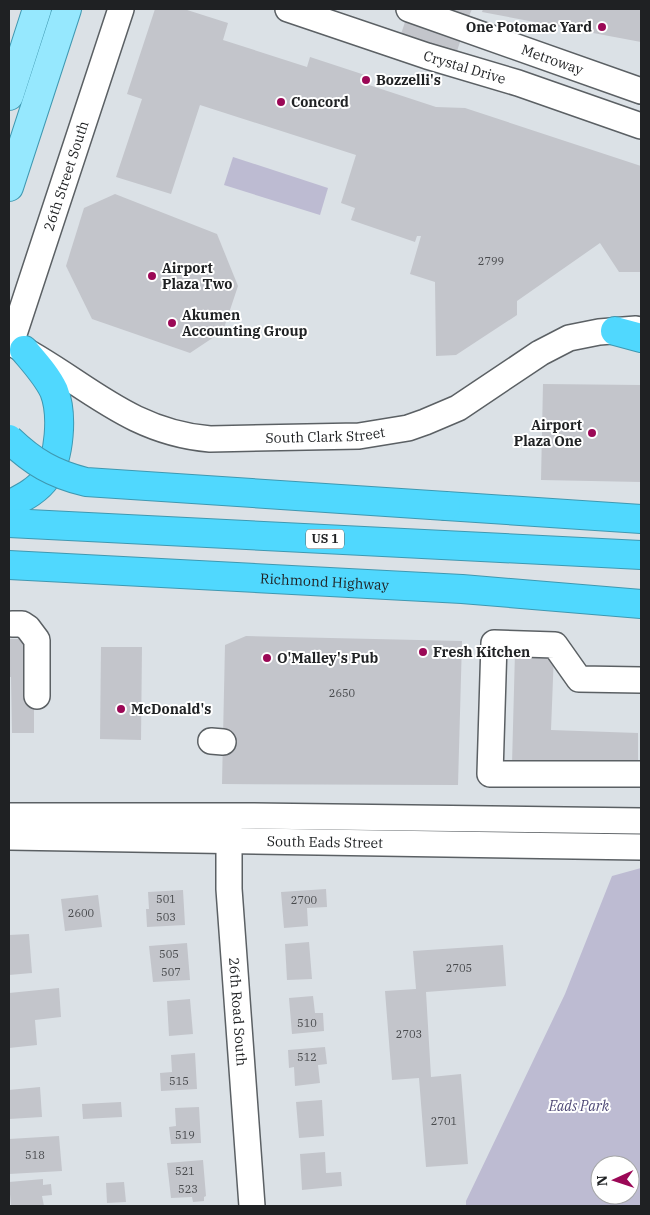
<svg xmlns="http://www.w3.org/2000/svg" width="650" height="1215" font-family="'IBM Plex Serif',serif">
  <style>
    .green { fill: #bdbbd2; fill-rule: evenodd }
    .building { fill: #c3c5cb }
    .lines { fill: none; stroke-linecap: round; stroke-linejoin: round }
    .minor-casing { stroke: #5b6064; stroke-width: 28 }
    .major-casing { stroke: #3f98b1; stroke-width: 30 }
    .highway-casing { stroke: #3f98b1; stroke-width: 30 }
    .minor { stroke: #fff; stroke-width: 25 }
    .major { stroke: #96e8fe; stroke-width: 28 }
    .highway { stroke: #50d8fe; stroke-width: 28 }
    .highway-bridge-casing { stroke: #3f98b1; stroke-width: 30; stroke-linecap: butt }
    .highway-bridge { stroke: #50d8fe; stroke-width: 28 }
    .poi-dot { fill: #9b0856; stroke: #fff; stroke-width: 2 }
    .labels { text-anchor: middle; stroke-width: 4; stroke-linejoin: round; paint-order: stroke }
    .number-label { font-size: 11px; fill: #484a4d }
    .shield { fill: #fff; stroke: #626465; stroke-width: 1 }
    .shield-label { font-size: 12px; font-weight: bold; fill: #1f2123 }
    .poi-label { font-size: 14px; font-weight: bold; fill: #1f2123; stroke: #fff; text-anchor: start }
    .street-label { font-size: 14px; fill: #1f2123; stroke: #fff }
    .park-label { font-size: 14px; font-style: italic; fill: #4e4876; stroke: #fff }
  </style>
  <rect width="100%" height="100%" fill="#dbe1e6"/>
  <g class="green">
    <polygon points="233,157 328,188 320,215 224,185"/>
    <path d="M641 868V1206H466V1201L565 994 612 876ZM600 1165H630V1195H600Z"/>
  </g>
  <g class="building">
    <polygon points="155,9 184,9 228,23 223,40 307,67 310,57 371,77 369,85 436,107 465,108 641,166 641,272 619,272 600,243 517,301 517,315 456,355 436,356 435,282 410,274 421,236 417,236 415,242 351,220 355,208 341,203 356,155 200,105 171,194 116,177 142,99 127,94"/>
    <polygon points="434,9 472,9 467,21"/>
    <polygon points="483,9 641,9 641,42 482,12"/>
    <polygon points="406,19 461,39 456,54 401,34"/>
    <polygon points="115,194 217,234 238,286 223,331 190,353 92,319 66,266 84,208"/>
    <polygon points="543,384 641,385 641,482 541,480"/>
    <polygon points="246,636 462,641 458,785 222,784 225,645"/>
    <polygon points="9,639 34,639 34,733 12,733 11,677 9,677"/>
    <polygon points="101,647 142,647 141,740 100,739"/>
    <polygon points="515,652 554,653 551,730 638,733 638,768 512,764"/>
    <polygon points="326,889 327,907 307,908 308,926 284,928 281,892"/>
    <polygon points="183,890 185,925 147,927 146,909 149,909 148,892"/>
    <polygon points="98,895 102,927 65,931 61,899"/>
    <polygon points="29,934 32,973 9,975 9,935"/>
    <polygon points="309,942 312,979 287,980 285,944"/>
    <polygon points="187,943 190,980 153,982 149,946"/>
    <polygon points="503,945 506,986 426,992 431,1077 461,1074 468,1164 426,1167 419,1078 392,1080 385,991 416,989 413,951"/>
    <polygon points="59,988 61,1017 35,1020 37,1045 9,1048 9,993"/>
    <polygon points="313,996 315,1013 323,1013 324,1031 292,1034 289,998"/>
    <polygon points="190,999 193,1034 169,1036 167,1001"/>
    <polygon points="325,1047 327,1064 318,1065 320,1083 295,1086 294,1067 289,1068 288,1050"/>
    <polygon points="195,1053 197,1089 161,1091 160,1073 172,1072 171,1055"/>
    <polygon points="40,1087 42,1117 9,1119 9,1090"/>
    <polygon points="322,1100 324,1136 299,1138 296,1102"/>
    <polygon points="121,1102 122,1117 83,1119 82,1104"/>
    <polygon points="199,1107 201,1143 171,1144 169,1127 176,1126 175,1108"/>
    <polygon points="59,1136 62,1171 9,1174 9,1139"/>
    <polygon points="325,1152 326,1173 341,1172 342,1186 302,1190 300,1154"/>
    <polygon points="203,1160 206,1196 204,1197 204,1201 193,1202 192,1197 171,1198 167,1163"/>
    <polygon points="43,1179 43,1185 51,1184 52,1195 42,1196 44,1206 11,1206 9,1182"/>
    <polygon points="124,1182 126,1202 107,1203 106,1183"/>
  </g>
  <g class="lines">
    <g class="minor-casing">
      <g id="minor">
        <path id="s1" d="M288 9 427 56 518 83 641 126"/>
        <path id="s2" d="M409 9 641 91"/>
        <path id="s3" d="M9 342C80 377 125 432 210 439L359 436 408 428 425 422 458 408 540 353 569 338 599 332 636 329"/>
        <path id="s4" d="M11 343 121 9"/>
        <polyline points="12,624 22,624 28,628 37,640 37,696"/>
        <polyline points="641,680 579,679 555,645 494,643 490,774 641,774"/>
        <polyline points="211,741 223,742"/>
        <polyline points="9,816 254,816 641,821"/>
        <path id="s5" d="M229 824V889L252 1206"/>
        <path id="s6" d="M9 837 641 847"/>
      </g>
    </g>
    <g class="major-casing">
      <g id="major">
        <polyline points="9,96 37,9"/>
        <polyline points="9,187 67,9"/>
      </g>
    </g>
    <g class="highway-casing">
      <g id="highway">
        <polyline points="615,331 641,338"/>
        <path d="M9 505C22 498 37 491 46 478 60 457 63 414 54 391 47 376 35 363 24 350"/>
        <polyline points="446,506 641,519"/>
        <polyline points="9,523 641,555"/>
        <path id="s7" d="M9 565 462 589 641 604"/>
      </g>
    </g>
    <use href="#minor" class="minor"/>
    <use href="#major" class="major"/>
    <use href="#highway" class="highway"/>
    <g class="highway-bridge-casing">
      <path id="highway-bridge" d="M9 439C33 462 53 474 86 482L446 506"/>
    </g>
    <use href="#highway-bridge" class="highway-bridge"/>
  </g>
  <g class="poi-dot">
    <circle cx="602" cy="27" r="5"/>
    <circle cx="366" cy="80" r="5"/>
    <circle cx="281" cy="102" r="5"/>
    <circle cx="152" cy="276" r="5"/>
    <circle cx="172" cy="323" r="5"/>
    <circle cx="592" cy="433" r="5"/>
    <circle cx="423" cy="652" r="5"/>
    <circle cx="267" cy="658" r="5"/>
    <circle cx="121" cy="709" r="5"/>
  </g>
  <g class="labels">
    <g class="number-label">
      <text x="491" y="265">2799</text>
      <text x="342" y="697">2650</text>
      <text x="166" y="903">501</text>
      <text x="304" y="904">2700</text>
      <text x="81" y="917">2600</text>
      <text x="166" y="921">503</text>
      <text x="169" y="958">505</text>
      <text x="459" y="972">2705</text>
      <text x="171" y="976">507</text>
      <text x="307" y="1027">510</text>
      <text x="409" y="1038">2703</text>
      <text x="307" y="1061">512</text>
      <text x="179" y="1085">515</text>
      <text x="444" y="1125">2701</text>
      <text x="185" y="1139">519</text>
      <text x="35" y="1159">518</text>
      <text x="185" y="1175">521</text>
      <text x="188" y="1193">523</text>
    </g>
    <rect class="shield" x="306" y="529.5" width="38" height="19" rx="4"/>
    <g class="shield-label">
      <text x="325" y="543">US 1</text>
    </g>
    <g class="poi-label">
      <text x="592" y="32" text-anchor="end">One Potomac Yard</text>
      <text x="376" y="85">Bozzelli's</text>
      <text x="291" y="107">Concord</text>
      <text x="162" y="273">Airport<tspan x="162" dy="16">Plaza Two</tspan></text>
      <text x="182" y="320">Akumen<tspan x="182" dy="16">Accounting Group</tspan></text>
      <text x="582" y="430" text-anchor="end">Airport<tspan x="582" dy="16">Plaza One</tspan></text>
      <text x="433" y="657">Fresh Kitchen</text>
      <text x="277" y="663">O'Malley's Pub</text>
      <text x="131" y="714">McDonald's</text>
    </g>
    <g class="street-label">
      <text dy="5" stroke="none"><textPath href="#s2" startOffset="152">Metroway</textPath></text>
      <text dy="5" stroke="none"><textPath href="#s1" startOffset="186">Crystal Drive</textPath></text>
      <text dy="5" stroke="none"><textPath href="#s4" startOffset="176">26th Street South</textPath></text>
      <text dy="5" stroke="none"><textPath href="#s3" startOffset="341">South Clark Street</textPath></text>
      <text dy="5" stroke="none"><textPath href="#s7" startOffset="316">Richmond Highway</textPath></text>
      <text dy="5" stroke="none"><textPath href="#s6" startOffset="316">South Eads Street</textPath></text>
      <text dy="5" stroke="none"><textPath href="#s5" startOffset="188">26th Road South</textPath></text>
    </g>
    <g class="park-label">
      <text x="579" y="1111">Eads Park</text>
    </g>
  </g>
  <rect width="650" height="1215" fill="none" stroke="#1f2123" stroke-width="20"/>
  <g transform="translate(615 1180) rotate(267)"><circle r="24" fill="#ffffff" stroke="#a5a6a7"/>
  <path d="M0-4L9 19L0 12L-9 19Z" fill="#9b0856"/>
  <text y="-8" font-size="14" font-weight="bold" text-anchor="middle" fill="#1f2123">N</text>
  </g>
</svg>
